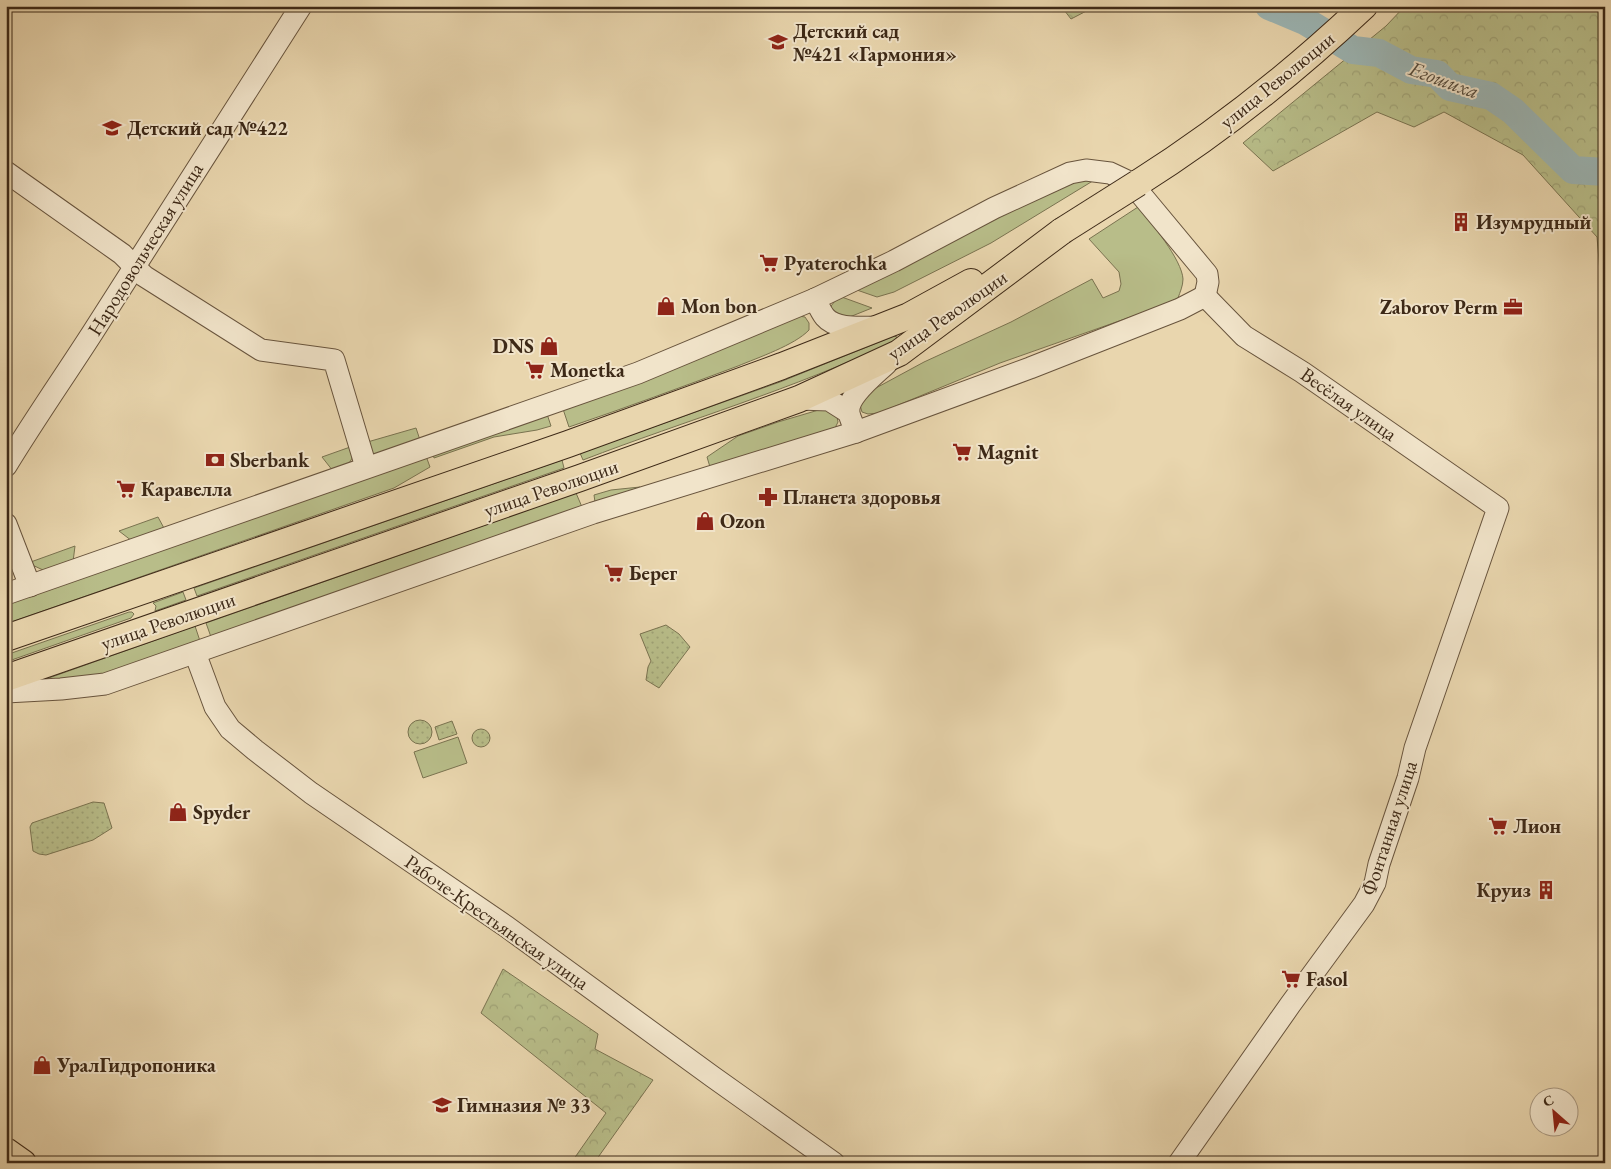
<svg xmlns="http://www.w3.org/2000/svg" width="1611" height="1169" font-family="'EB Garamond',serif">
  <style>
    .grass { fill: #b8bd89; stroke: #7a7350 }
    .forest { fill: url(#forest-crowns); stroke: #7a7350 }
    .park { fill: url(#park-dots); stroke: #7a7350 }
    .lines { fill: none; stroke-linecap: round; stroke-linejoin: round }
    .river { stroke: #9cb6b5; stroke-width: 28 }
    .minor-casing { stroke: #68543d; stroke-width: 23 }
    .major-casing { stroke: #3d2917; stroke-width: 28 }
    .minor { stroke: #f1e4ca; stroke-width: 21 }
    .major { stroke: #e9d6ae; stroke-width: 26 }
    .major-bridge-casing { stroke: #3d2917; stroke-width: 28; stroke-linecap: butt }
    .major-bridge { stroke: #e9d6ae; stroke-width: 26 }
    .labels { text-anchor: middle; stroke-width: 4; stroke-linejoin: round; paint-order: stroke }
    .poi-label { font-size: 20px; font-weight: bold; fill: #3d2917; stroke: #f1e4ca; text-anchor: start }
    .street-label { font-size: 20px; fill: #3d2917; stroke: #f1e4ca }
    .water-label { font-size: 21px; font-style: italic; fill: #554c3e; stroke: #f1e4ca }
  </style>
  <defs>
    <pattern id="forest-crowns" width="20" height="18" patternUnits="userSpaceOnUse" patternTransform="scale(1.25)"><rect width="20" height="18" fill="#b8bd89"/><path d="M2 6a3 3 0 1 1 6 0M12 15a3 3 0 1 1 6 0" fill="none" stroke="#9fa276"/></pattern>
    <pattern id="park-dots" width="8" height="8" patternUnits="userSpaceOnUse" patternTransform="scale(1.25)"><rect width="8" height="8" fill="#b8bd89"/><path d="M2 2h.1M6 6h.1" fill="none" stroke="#9fa276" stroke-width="1.8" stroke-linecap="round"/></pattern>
  </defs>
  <rect width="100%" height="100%" fill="#e9d6ae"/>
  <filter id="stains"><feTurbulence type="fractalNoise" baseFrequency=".004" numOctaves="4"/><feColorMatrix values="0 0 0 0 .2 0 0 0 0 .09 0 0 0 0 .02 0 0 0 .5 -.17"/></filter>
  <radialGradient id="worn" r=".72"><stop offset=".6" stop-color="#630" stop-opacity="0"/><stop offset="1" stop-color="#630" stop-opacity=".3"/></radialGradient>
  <g class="grass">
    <polygon points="1096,179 991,243 894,292 877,297 854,289 1064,183"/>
    <path d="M1138 207C1151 222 1182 260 1183 279 1183 286 1180 292 1178 298L1156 308 1000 363 879 413 868 414 862 412 860 405 863 395 924 362 1011 322 1092 279 1103 298 1119 291 1121 284 1119 272 1089 239Z"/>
    <polygon points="839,296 872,308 847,318 832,311 831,306"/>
    <path d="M799 316 805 317 809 323V330C795 345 757 358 738 366 682 387 625 408 569 427L563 409Z"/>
    <path d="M894 336 897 337 895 341C794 389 687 420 583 460L580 453 780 382Z"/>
    <polygon points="822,409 828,409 837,417 838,422 835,428 710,467 707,457 738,436 778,422"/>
    <polygon points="547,414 551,426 537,430 494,437 434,458 433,454"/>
    <polygon points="416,428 420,440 376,455 371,453 364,443"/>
    <path d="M353 446C354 464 348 464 333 471L322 457Z"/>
    <polygon points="426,456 430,467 394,488 6,624 6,603"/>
    <polygon points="562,460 564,468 197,596 194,588"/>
    <polygon points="640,487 639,488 595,502 594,495 611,490"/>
    <polygon points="576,493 582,507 211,637 206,623"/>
    <polygon points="158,517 165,530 132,541 119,531"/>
    <polygon points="75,546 73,562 43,570 28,563"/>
    <polygon points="183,592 186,600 155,611 156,606 153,603"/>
    <polygon points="129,612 132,612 134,614 131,618 6,662 6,655"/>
    <polygon points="195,626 200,641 98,677 32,684"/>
    <polygon points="458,737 467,763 423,778 414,752"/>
  </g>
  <g class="forest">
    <polygon points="1061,6 1096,6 1071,19"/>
    <polygon points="1405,6 1605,6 1605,331 1597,237 1523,155 1444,112 1414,127 1377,112 1273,171 1243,143 1386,26"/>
    <polygon points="503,969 598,1034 595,1049 653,1080 594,1163 571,1163 606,1113 481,1013"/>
  </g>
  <g class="park">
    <polygon points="666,625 679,634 690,647 659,688 646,680 648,667 651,661 640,634"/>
    <circle cx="420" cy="732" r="12"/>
    <polygon points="452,721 457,734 439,740 435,727"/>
    <circle cx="481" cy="738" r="9"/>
    <polygon points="93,802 104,803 112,828 93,840 46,855 39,854 33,851 30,827 32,823"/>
  </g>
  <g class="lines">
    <polyline class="river" points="1269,6 1305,21 1353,50 1379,53 1411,70 1437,74 1450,87 1491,96 1513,111 1573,170 1605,172"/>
    <g class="minor-casing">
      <g id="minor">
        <polyline points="6,172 122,254 144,276 261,350 334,360 366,467"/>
        <path d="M815 299C818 305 821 312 825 317 836 330 861 327 876 327"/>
        <polyline points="799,399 829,400 848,412"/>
        <path d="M856 432C854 426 850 419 849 413 846 396 876 374 887 363"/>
        <path d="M6 466C34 420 64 377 93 332 162 223 231 114 301 6"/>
        <polyline points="6,524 30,586"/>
        <polyline points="6,594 638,373 815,299 894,261 994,208 1070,173 1086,170 1110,173 1127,181 1138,191 1207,274 1208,282 1205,296"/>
        <polyline points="195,653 215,707 230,729 255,750 311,793 507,927 713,1077 834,1163"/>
        <polyline points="6,692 61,689 105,684 593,513 856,432 1030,368 1180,309 1205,296"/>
        <polyline points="1179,1163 1290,1005 1364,904 1375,883 1379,864 1408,778 1415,748 1498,508 1302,372 1244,336 1205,296"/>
      </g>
    </g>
    <g class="major-casing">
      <g id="major">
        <path d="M1138 183C1219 132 1294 72 1364 6"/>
        <polyline points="6,638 568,444 782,366 909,316 971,282"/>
        <polyline points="6,678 580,478 799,399 899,353 1062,231"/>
        <polyline points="6,1151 23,1163"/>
      </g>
    </g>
    <use href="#minor" class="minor"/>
    <use href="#major" class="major"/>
    <g class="major-bridge-casing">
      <polyline id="major-bridge" points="1062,231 1138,183"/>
    </g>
    <use href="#major-bridge" class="major-bridge"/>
  </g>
  <defs>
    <g id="school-bare" transform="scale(1.5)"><path d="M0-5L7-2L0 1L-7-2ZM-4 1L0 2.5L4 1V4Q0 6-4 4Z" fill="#8f2418" stroke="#f1e4ca" stroke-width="2.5" paint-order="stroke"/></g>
    <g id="building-bare" transform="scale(1.5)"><path d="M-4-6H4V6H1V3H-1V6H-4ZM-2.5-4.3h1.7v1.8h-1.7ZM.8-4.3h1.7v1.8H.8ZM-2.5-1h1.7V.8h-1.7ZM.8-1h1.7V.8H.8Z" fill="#8f2418" stroke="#f1e4ca" stroke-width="2.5" paint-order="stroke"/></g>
    <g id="supermarket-bare" transform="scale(1.5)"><path d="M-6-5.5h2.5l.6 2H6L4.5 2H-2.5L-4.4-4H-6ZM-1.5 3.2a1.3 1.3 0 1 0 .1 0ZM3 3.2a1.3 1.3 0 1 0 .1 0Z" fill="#8f2418" stroke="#f1e4ca" stroke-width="2.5" paint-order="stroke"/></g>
    <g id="shop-bare" transform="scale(1.5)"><path d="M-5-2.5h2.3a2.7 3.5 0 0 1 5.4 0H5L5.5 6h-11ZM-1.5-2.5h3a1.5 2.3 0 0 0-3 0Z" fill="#8f2418" stroke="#f1e4ca" stroke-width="2.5" paint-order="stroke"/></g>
    <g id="office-bare" transform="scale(1.5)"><path d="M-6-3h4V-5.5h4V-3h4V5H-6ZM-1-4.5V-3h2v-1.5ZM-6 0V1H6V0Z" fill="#8f2418" stroke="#f1e4ca" stroke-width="2.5" paint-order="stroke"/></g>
    <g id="bank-bare" transform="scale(1.5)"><path d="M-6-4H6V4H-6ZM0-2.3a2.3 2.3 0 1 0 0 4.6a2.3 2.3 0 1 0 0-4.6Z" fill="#8f2418" stroke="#f1e4ca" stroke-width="2.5" paint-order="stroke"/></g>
    <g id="pharmacy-bare" transform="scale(1.5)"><path d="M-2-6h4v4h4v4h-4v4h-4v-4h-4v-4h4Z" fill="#8f2418" stroke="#f1e4ca" stroke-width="2.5" paint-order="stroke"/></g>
  </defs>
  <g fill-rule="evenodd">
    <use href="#school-bare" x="778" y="42"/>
    <use href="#school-bare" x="112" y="128"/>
    <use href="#building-bare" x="1461" y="222"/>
    <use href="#supermarket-bare" x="769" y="263"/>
    <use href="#shop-bare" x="666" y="306"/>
    <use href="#office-bare" x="1513" y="307"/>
    <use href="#shop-bare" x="549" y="346"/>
    <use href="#supermarket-bare" x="535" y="370"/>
    <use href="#supermarket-bare" x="962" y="452"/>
    <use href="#bank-bare" x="215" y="460"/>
    <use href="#supermarket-bare" x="126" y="489"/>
    <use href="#pharmacy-bare" x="768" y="497"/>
    <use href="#shop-bare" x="705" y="521"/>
    <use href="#supermarket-bare" x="614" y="573"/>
    <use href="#shop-bare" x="178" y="812"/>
    <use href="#supermarket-bare" x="1498" y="826"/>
    <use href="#building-bare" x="1546" y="890"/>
    <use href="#supermarket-bare" x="1291" y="979"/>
    <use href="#shop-bare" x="42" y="1065"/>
    <use href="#school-bare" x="442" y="1105"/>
  </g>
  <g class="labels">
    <g class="poi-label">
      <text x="793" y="38">Детский сад<tspan x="793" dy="23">№421 «Гармония»</tspan></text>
      <text x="127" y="135">Детский сад №422</text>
      <text x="1476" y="229">Изумрудный</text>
      <text x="784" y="270">Pyaterochka</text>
      <text x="681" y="313">Mon bon</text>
      <text x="1498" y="314" text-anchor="end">Zaborov Perm</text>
      <text x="534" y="353" text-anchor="end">DNS</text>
      <text x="550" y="377">Monetka</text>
      <text x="977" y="459">Magnit</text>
      <text x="230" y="467">Sberbank</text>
      <text x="141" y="496">Каравелла</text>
      <text x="783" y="504">Планета здоровья</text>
      <text x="720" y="528">Ozon</text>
      <text x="629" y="580">Берег</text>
      <text x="193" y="819">Spyder</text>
      <text x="1513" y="833">Лион</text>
      <text x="1531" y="897" text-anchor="end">Круиз</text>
      <text x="1306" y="986">Fasol</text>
      <text x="57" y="1072">УралГидропоника</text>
      <text x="457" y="1112">Гимназия № 33</text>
    </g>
    <g class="street-label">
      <text transform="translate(1277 80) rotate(-39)" y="7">улица Революции</text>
      <text transform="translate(145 249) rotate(-58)" y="7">Народовольческая улица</text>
      <text transform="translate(947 315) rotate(-35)" y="7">улица Революции</text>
      <text transform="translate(1349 404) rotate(35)" y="7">Весёлая улица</text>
      <text transform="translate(551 488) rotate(-19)" y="7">улица Революции</text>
      <text transform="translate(168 621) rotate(-19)" y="7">улица Революции</text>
      <text transform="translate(1389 828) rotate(-72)" y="7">Фонтанная улица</text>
      <text transform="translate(497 922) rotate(35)" y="7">Рабоче-Крестьянская улица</text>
    </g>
    <g class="water-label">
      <text transform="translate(1444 80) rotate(20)" y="7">Егошиха</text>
    </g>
  </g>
  <rect width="1611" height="1169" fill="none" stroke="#e9d6ae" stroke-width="25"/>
  <rect x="8" y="8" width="1596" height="1154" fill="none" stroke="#3d2917" stroke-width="2.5"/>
  <rect x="12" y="12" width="1586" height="1144" fill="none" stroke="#3d2917"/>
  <g transform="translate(1554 1112) rotate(333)"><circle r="24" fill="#f1e4ca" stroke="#a99982"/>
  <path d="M0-4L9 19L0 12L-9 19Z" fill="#8f2418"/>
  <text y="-8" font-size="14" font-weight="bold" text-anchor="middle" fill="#3d2917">С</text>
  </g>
  <rect width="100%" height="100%" filter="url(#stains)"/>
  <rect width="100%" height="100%" fill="url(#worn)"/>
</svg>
